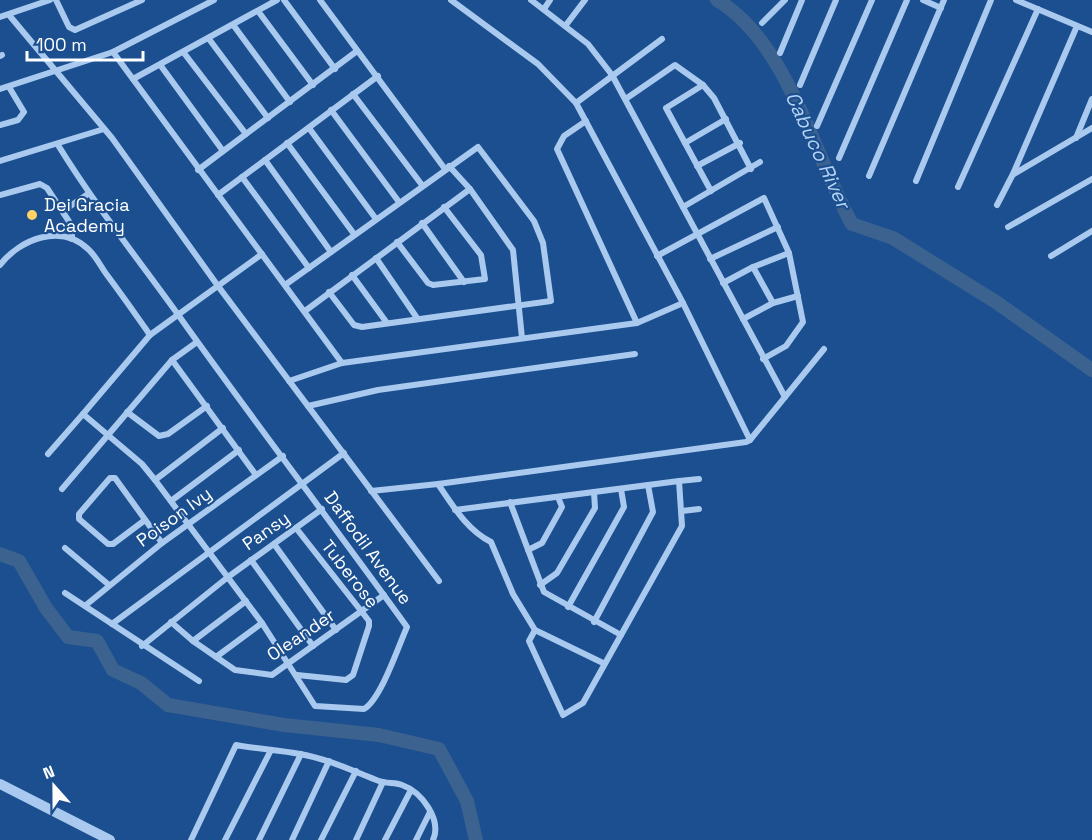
<svg xmlns="http://www.w3.org/2000/svg" width="1092" height="840" font-family="'Space Grotesk',sans-serif">
  <style>
    .lines { fill: none; stroke-linecap: round; stroke-linejoin: round }
    .river { stroke: #3c6290; stroke-width: 14 }
    .minor { stroke: #a9c9ee; stroke-width: 6 }
    .tertiary { stroke: #a9c9ee; stroke-width: 10 }
    .poi-dot { fill: #ffd166; stroke: #1b4f8f; stroke-width: 2 }
    .labels { text-anchor: middle; stroke-width: 4.5; stroke-linejoin: round; paint-order: stroke }
    .poi-label { font-size: 18px; fill: #fff; stroke: #1b4f8f; text-anchor: start }
    .street-label { font-size: 18px; fill: #fff; stroke: #1b4f8f }
    .water-label { font-size: 20px; font-style: italic; fill: #b5d3f5; stroke: #1b4f8f }
  </style>
  <rect width="100%" height="100%" fill="#1b4f8f"/>
  <g class="lines">
    <g class="river">
      <path d="M717 0C788 42 813 155 852 224L893 238 996 302 1092 370"/>
      <polyline points="0,554 19,561 46,608 68,637 97,641 113,670 141,683 168,705 284,725 379,735 439,749 467,801 476,840"/>
    </g>
    <g class="minor">
      <polyline points="56,0 69,27 75,30 142,0"/>
      <polyline points="284,0 335,69"/>
      <polyline points="320,0 445,169"/>
      <polyline points="451,0 538,64 576,103 683,303 750,440"/>
      <polyline points="531,0 588,44 612,75 785,397"/>
      <polyline points="923,0 941,8"/>
      <polyline points="1016,0 1092,32"/>
      <polyline points="544,9 550,0"/>
      <polyline points="258,11 313,85"/>
      <polyline points="9,15 112,138 218,286 439,581"/>
      <polyline points="0,17 50,0"/>
      <polyline points="762,23 785,0"/>
      <polyline points="566,25 585,0"/>
      <polyline points="234,26 290,102"/>
      <polyline points="209,39 268,118"/>
      <polyline points="113,52 342,363"/>
      <polyline points="184,53 246,134"/>
      <polyline points="780,53 802,0"/>
      <polyline points="0,56 2,55"/>
      <polyline points="161,66 223,151"/>
      <polyline points="133,79 277,0"/>
      <polyline points="703,85 666,108 711,191"/>
      <polyline points="800,85 836,0"/>
      <polyline points="0,89 113,52 214,0"/>
      <polyline points="353,94 422,185"/>
      <polyline points="627,98 675,65 703,85 714,98 751,169"/>
      <polyline points="576,103 662,39"/>
      <polyline points="331,110 399,202"/>
      <polyline points="586,121 564,136 557,149 637,323"/>
      <polyline points="0,125 18,120 24,112 9,87"/>
      <polyline points="817,126 872,0"/>
      <polyline points="309,128 376,219"/>
      <polyline points="1076,138 1092,99"/>
      <polyline points="287,143 354,234"/>
      <polyline points="685,143 726,119"/>
      <path d="M58 145C95 205 138 259 179 316 253 420 332 523 407 627 398 647 381 699 364 709L315 706 262 623 155 480 142 464 83 414 150 335 262 254"/>
      <polyline points="839,158 907,0"/>
      <polyline points="265,160 331,252"/>
      <polyline points="0,161 104,129"/>
      <polyline points="449,166 470,189 513,250 522,338"/>
      <polyline points="697,166 740,143"/>
      <polyline points="198,170 357,51"/>
      <polyline points="1014,174 1092,128"/>
      <polyline points="869,176 944,0"/>
      <polyline points="242,177 309,268"/>
      <polyline points="916,181 991,0"/>
      <polyline points="958,187 1038,9"/>
      <polyline points="0,195 40,184 47,188 72,226 72,239"/>
      <polyline points="218,195 378,76"/>
      <polyline points="997,205 1013,174 1077,26"/>
      <polyline points="683,207 760,162"/>
      <polyline points="63,211 88,194"/>
      <polyline points="422,223 464,282"/>
      <polyline points="1008,227 1092,179"/>
      <polyline points="397,242 428,283 433,285 485,279 481,255 444,207"/>
      <polyline points="657,256 764,198 789,253 803,322 786,346 763,359"/>
      <polyline points="1051,256 1092,231"/>
      <polyline points="376,258 417,318"/>
      <polyline points="710,259 778,227"/>
      <path d="M0 265C20 239 61 223 88 249 96 256 101 267 107 275 122 295 136 315 150 335"/>
      <polyline points="753,267 773,303"/>
      <polyline points="352,275 387,323"/>
      <polyline points="723,283 753,267 789,253"/>
      <polyline points="285,285 478,147 534,221 543,243 551,301 362,327 354,325 329,292"/>
      <polyline points="305,311 470,189"/>
      <polyline points="743,319 773,303 798,296"/>
      <polyline points="172,360 256,475"/>
      <polyline points="289,381 342,363 637,323 683,303"/>
      <polyline points="308,406 378,390 635,354"/>
      <polyline points="127,412 159,436 168,434 207,406"/>
      <polyline points="48,454 83,414"/>
      <polyline points="155,480 223,428"/>
      <polyline points="679,481 699,479"/>
      <path d="M438 484C453 506 467 530 491 542L513 594 535 630 603 663"/>
      <polyline points="62,489 172,360 197,342"/>
      <polyline points="371,491 438,484 746,442 750,440 824,349"/>
      <polyline points="171,501 239,450"/>
      <polyline points="510,502 544,592 621,635"/>
      <polyline points="455,510 679,481 682,526 583,703 563,715 529,641 535,630"/>
      <polyline points="682,511 699,509"/>
      <polyline points="145,520 113,544 108,544 79,519 79,514 110,478 115,478 162,543"/>
      <polyline points="296,528 369,621 369,626 353,675 346,680 297,675"/>
      <polyline points="274,544 336,630"/>
      <polyline points="65,548 109,585"/>
      <polyline points="528,550 542,543 562,507 558,497"/>
      <polyline points="251,560 313,646"/>
      <polyline points="540,585 557,573 595,508 594,492"/>
      <polyline points="65,593 199,681"/>
      <polyline points="86,605 162,543 283,456"/>
      <polyline points="568,607 624,507 621,489"/>
      <polyline points="171,622 193,641 235,670 272,675 384,595"/>
      <polyline points="594,622 653,512 648,485"/>
      <polyline points="112,624 344,453"/>
      <polyline points="193,641 246,601"/>
      <polyline points="142,646 228,577 322,509"/>
      <polyline points="216,657 262,623"/>
      <path d="M191 840 236 745C257 749 279 750 300 754 328 759 353 771 379 781 387 784 395 782 402 785 422 792 442 820 433 840"/>
      <polyline points="225,840 271,750"/>
      <polyline points="259,840 301,754"/>
      <polyline points="292,840 329,761"/>
      <polyline points="321,840 356,771"/>
      <polyline points="356,840 383,782"/>
      <polyline points="385,840 411,790"/>
      <polyline points="416,840 430,812"/>
    </g>
    <polyline class="tertiary" points="0,784 110,840"/>
  </g>
  <circle class="poi-dot" cx="32" cy="215" r="6"/>
  <g class="labels">
    <g class="poi-label">
      <text x="44" y="211">Dei Gracia<tspan x="44" dy="21">Academy</tspan></text>
    </g>
    <g class="street-label">
      <text transform="translate(174 517) rotate(-36)" y="6">Poison Ivy</text>
      <text transform="translate(266 531) rotate(-35)" y="6">Pansy</text>
      <text transform="translate(368 548) rotate(54)" y="6">Daffodil Avenue</text>
      <text transform="translate(350 574) rotate(52)" y="6">Tuberose</text>
      <text transform="translate(301 635) rotate(-34)" y="6">Oleander</text>
    </g>
    <g class="water-label">
      <text transform="translate(818 150) rotate(65)" y="7">Cabuco River</text>
    </g>
  </g>
  <g transform="translate(54 786) rotate(339)" stroke="#1b4f8f" stroke-width="4.5" paint-order="stroke">
  <path d="M0-4.5L10 22L0 15L-10 22Z" fill="#ffffff"/>
  <text y="-9" font-size="16" font-weight="bold" text-anchor="middle" fill="#ffffff">N</text>
  </g>
  <path d="M27 51v9h116v-9" fill="none" stroke="#ffffff" stroke-width="3"/>
  <text x="36" y="51" font-size="18" fill="#ffffff" stroke="#1b4f8f" stroke-width="4.5" paint-order="stroke">100 m</text>
</svg>
